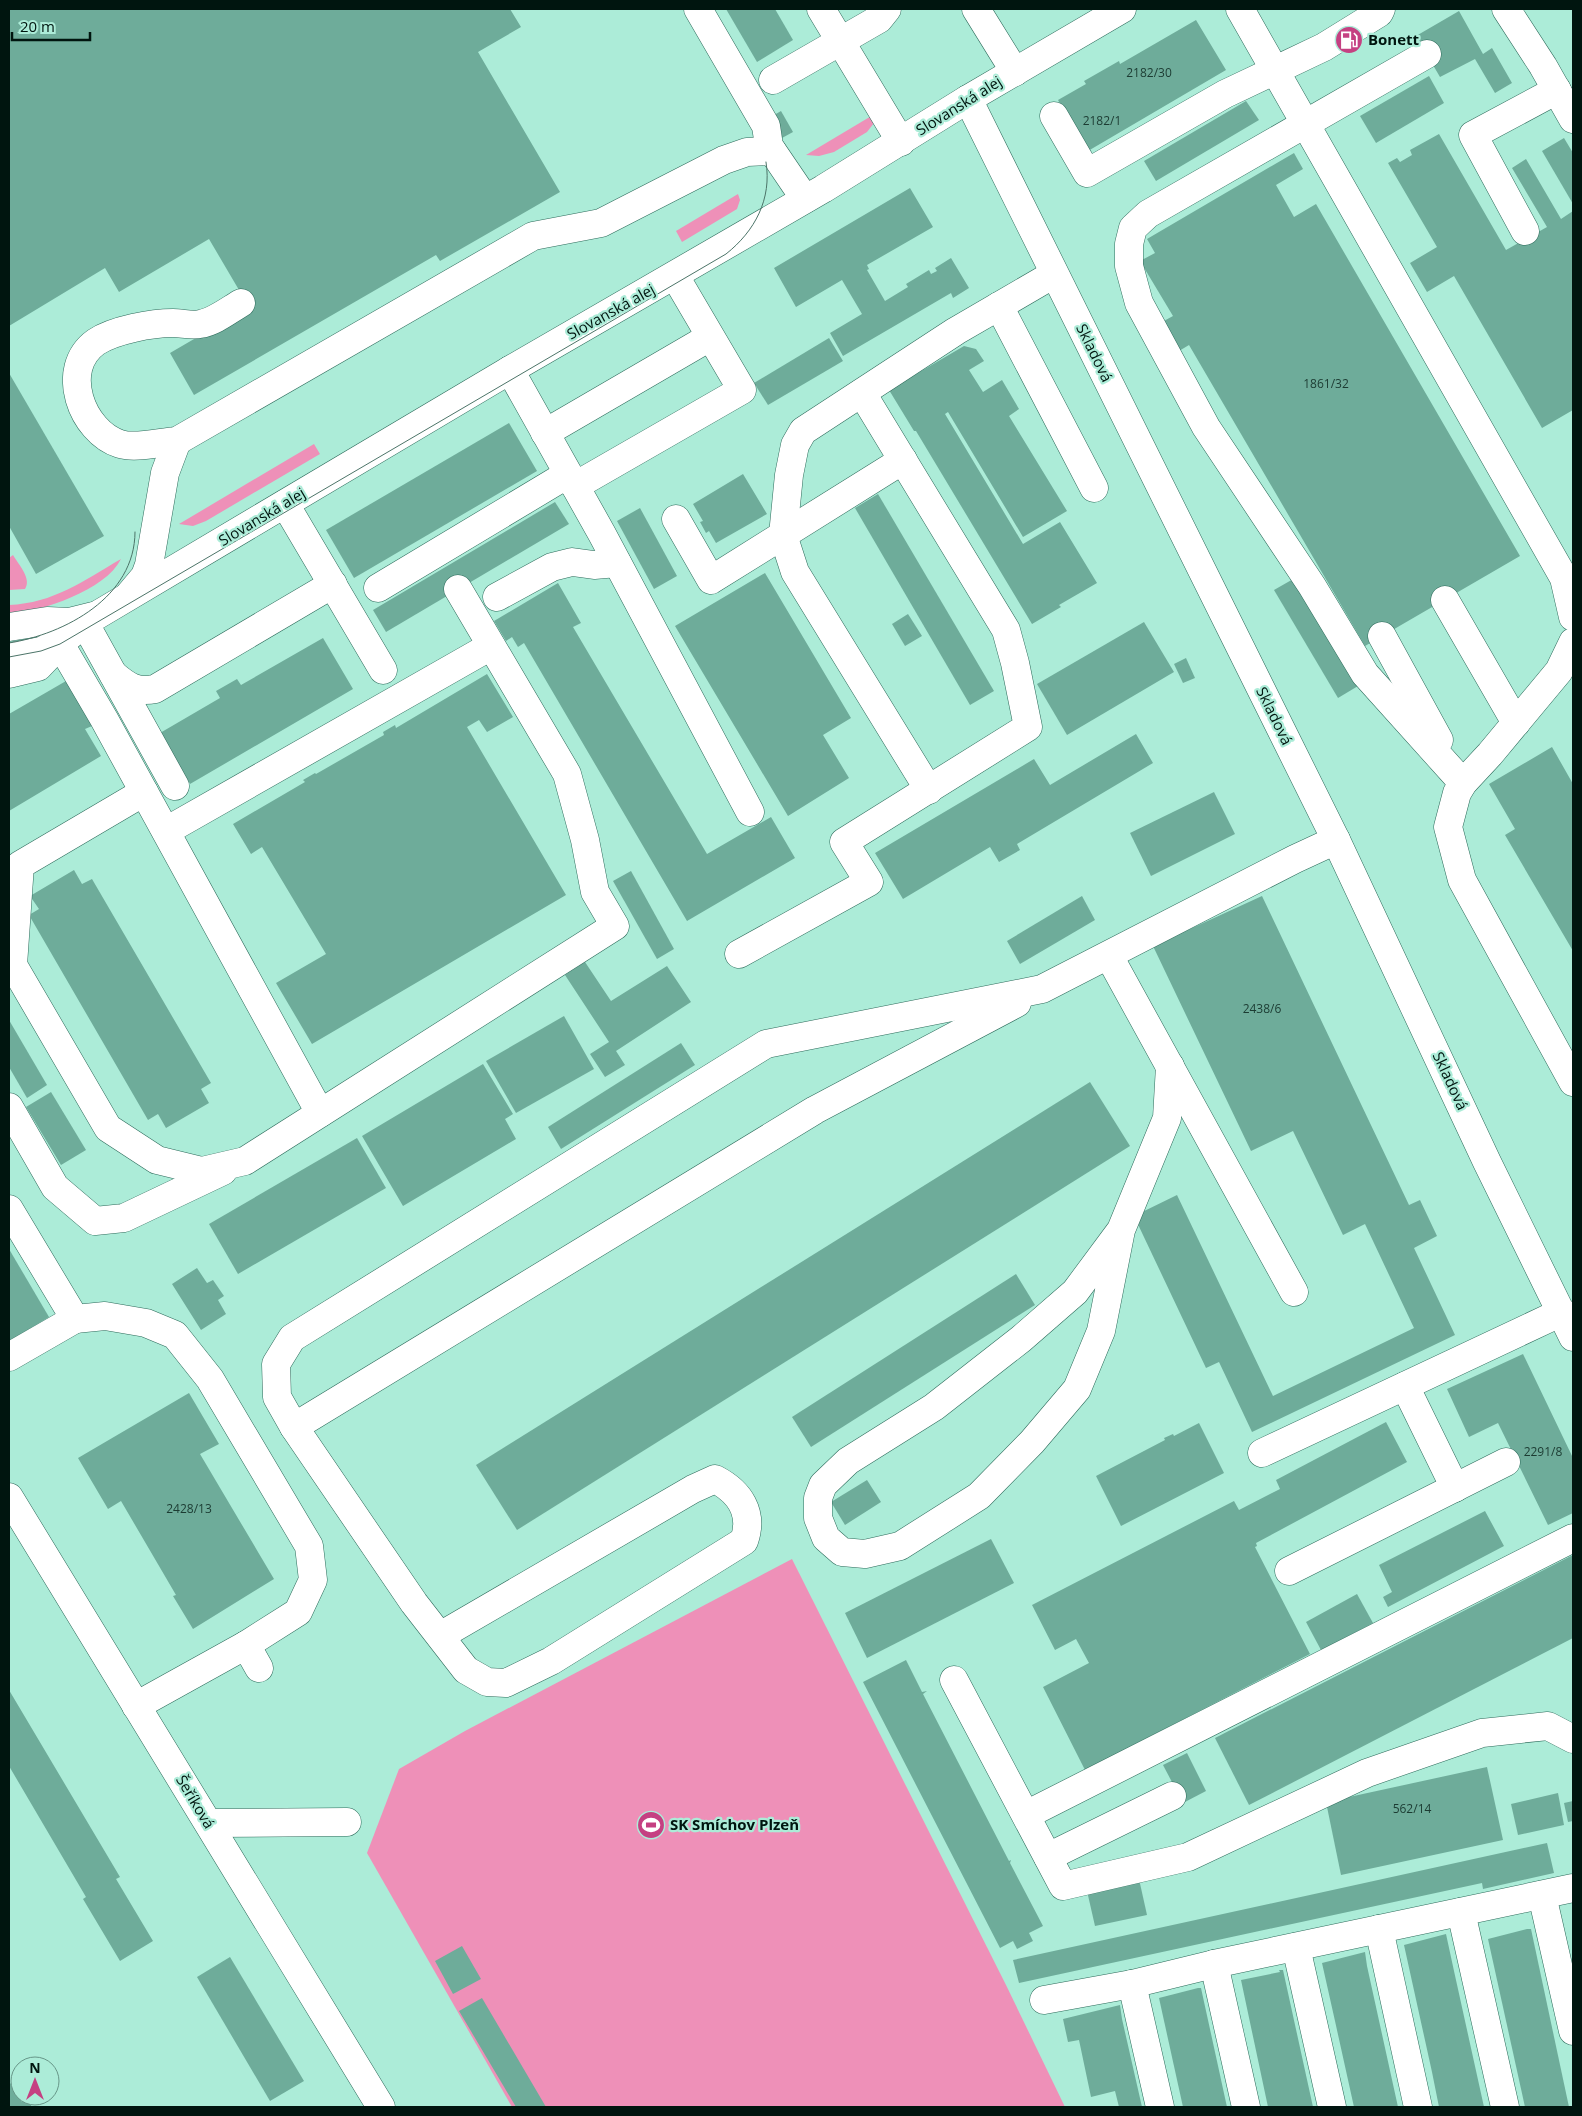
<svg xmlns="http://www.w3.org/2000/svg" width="1582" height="2116" font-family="'Open Sans',sans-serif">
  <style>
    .green { fill: #ee90b8 }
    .building { fill: #6eac9a }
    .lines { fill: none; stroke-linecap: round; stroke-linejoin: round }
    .minor-casing { stroke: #2d6b5b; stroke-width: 29 }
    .major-casing { stroke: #2d6b5b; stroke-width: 29 }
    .minor { stroke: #fff; stroke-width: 28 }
    .major { stroke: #fff; stroke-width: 28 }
    .tram { stroke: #4c7468; stroke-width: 1 }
    .labels { text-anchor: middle; stroke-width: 4.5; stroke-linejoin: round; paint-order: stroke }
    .number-label { font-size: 12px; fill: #1c3b32 }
    .poi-label { font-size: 15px; font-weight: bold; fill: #00150f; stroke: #acecd8; text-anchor: start }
    .street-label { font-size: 15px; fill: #00150f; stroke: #acecd8 }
  </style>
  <rect width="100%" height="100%" fill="#acecd8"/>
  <g class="green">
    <polygon points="873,115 874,123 867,132 834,152 819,156 806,155"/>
    <polygon points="738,194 740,200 737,209 682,242 676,231"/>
    <polygon points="314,444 320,454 206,521 193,526 179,524"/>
    <path d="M13 555C19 565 32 579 25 589L9 590V558Z"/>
    <path d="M121 559C105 591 42 610 9 616V605C54 603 83 581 121 559Z"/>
    <polygon points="792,1559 1006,1985 1065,2107 512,2107 367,1853 399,1769 465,1731"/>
  </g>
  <g class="building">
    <polygon points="9,9 510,9 521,27 478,52 560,192 440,261 436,255 194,395 170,353 249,307 209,239 119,292 105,268 9,326"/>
    <polygon points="726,9 775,9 793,40 757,62"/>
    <polygon points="1459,11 1483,54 1492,48 1512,83 1495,93 1475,59 1440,77 1416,36"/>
    <polygon points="1196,20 1226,70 1088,151 1058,100 1086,84 1084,81 1119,61 1120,64"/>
    <polygon points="1429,76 1444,103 1376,143 1360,116"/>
    <polygon points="1246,101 1259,120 1156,181 1144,161"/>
    <polygon points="781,111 793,132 782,138 769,118"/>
    <polygon points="1439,134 1506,250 1547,227 1512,168 1526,159 1561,219 1573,211 1573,410 1542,428 1454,276 1427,292 1410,263 1437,247 1388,163 1397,158 1400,162 1412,155 1410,150"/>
    <polygon points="1564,138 1573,153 1573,204 1542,151"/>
    <polygon points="1294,153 1303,169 1276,185 1294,217 1316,204 1520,556 1365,646 1189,345 1179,351 1162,322 1173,316 1140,261 1155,253 1147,239"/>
    <polygon points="910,188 933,227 867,265 869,269 867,270 885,301 908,287 906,284 929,270 931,274 937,271 935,268 951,258 969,288 953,298 951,293 843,356 830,333 862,314 842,280 796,307 774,268"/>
    <polygon points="829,338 843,361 768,405 754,383"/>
    <polygon points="964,346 976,349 984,361 969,370 983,392 1002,380 1019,409 1009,416 1067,511 1023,537 948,412 945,414 1023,544 1060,522 1097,583 1059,605 1061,607 1032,624 916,431 914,431 889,390"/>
    <polygon points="9,373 104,536 36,574 9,526"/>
    <polygon points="509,423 537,471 354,578 326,530"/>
    <polygon points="743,474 767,514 716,543 709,531 706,533 700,522 703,521 693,504"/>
    <polygon points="878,494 994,691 970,705 855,508"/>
    <polygon points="555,502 569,524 386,632 373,610"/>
    <polygon points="640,508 677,576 654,589 617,521"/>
    <polygon points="765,573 851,718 823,735 849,778 788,816 675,626"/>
    <polygon points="1295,578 1358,686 1338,698 1274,590"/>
    <polygon points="558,583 581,623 573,627 707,854 771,817 795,858 687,921 524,643 518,647 512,637 506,641 494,621"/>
    <polygon points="908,614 922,636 905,646 892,624"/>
    <polygon points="1144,622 1174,672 1067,735 1037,684"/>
    <polygon points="323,638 353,689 190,784 160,733 220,698 216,691 237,679 241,685"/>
    <polygon points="1186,658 1195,678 1183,683 1174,664"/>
    <polygon points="487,674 513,717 487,732 479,720 467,727 566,895 312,1044 276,983 326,954 262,847 251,854 233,824 305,782 303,780 315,773 316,774 384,735 383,732 395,725 396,728"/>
    <polygon points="66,681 92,726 85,729 101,756 9,811 9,714"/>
    <polygon points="1136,734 1153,763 1017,844 1020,850 999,862 990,847 903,899 875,853 1034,759 1050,785"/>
    <polygon points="1552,747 1573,784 1573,951 1505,835 1515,829 1489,784"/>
    <polygon points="1214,792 1235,834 1151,876 1130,833"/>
    <polygon points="74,870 82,884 92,879 211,1083 201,1089 209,1103 166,1128 158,1114 148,1120 29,915 39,909 30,896"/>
    <polygon points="631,871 674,949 657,959 613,881"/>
    <polygon points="1082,896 1095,920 1020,964 1007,941"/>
    <polygon points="1262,896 1409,1205 1420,1200 1437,1236 1414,1248 1455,1335 1252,1432 1219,1362 1206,1368 1134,1216 1177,1195 1273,1396 1414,1328 1365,1224 1343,1235 1293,1131 1251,1151 1153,946"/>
    <polygon points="585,962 611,1001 667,966 691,1002 616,1051 625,1065 605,1077 590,1054 609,1042 565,975"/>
    <polygon points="564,1016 594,1069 516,1113 486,1061"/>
    <polygon points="9,1020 47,1085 27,1098 9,1067"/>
    <polygon points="681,1043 695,1065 561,1149 548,1127"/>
    <polygon points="483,1064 513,1114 505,1119 516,1139 403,1206 362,1136"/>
    <polygon points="1090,1082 1130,1146 517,1530 476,1465"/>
    <polygon points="51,1092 86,1150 61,1165 26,1107"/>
    <polygon points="357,1138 386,1188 238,1274 209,1224"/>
    <polygon points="9,1249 49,1317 9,1341"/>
    <polygon points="197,1268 207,1283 213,1280 224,1296 218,1300 226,1314 201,1330 172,1284"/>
    <polygon points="1016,1274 1035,1305 811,1447 792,1417"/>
    <polygon points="1523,1354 1573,1458 1573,1513 1548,1525 1498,1423 1469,1437 1447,1389"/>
    <polygon points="189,1393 219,1444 200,1454 274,1579 193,1629 173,1596 176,1595 121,1501 108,1509 78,1458"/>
    <polygon points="1386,1422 1407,1462 1256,1543 1257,1546 1255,1547 1310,1654 1085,1770 1043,1687 1089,1663 1076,1639 1055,1650 1032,1605 1234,1501 1239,1510 1280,1489 1276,1480"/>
    <polygon points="1199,1423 1224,1473 1121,1526 1096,1476 1165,1440 1164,1438 1173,1434 1174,1436"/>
    <polygon points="867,1480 881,1502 845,1525 831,1502"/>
    <polygon points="1485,1511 1504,1546 1388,1607 1383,1597 1392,1592 1379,1565"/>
    <polygon points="991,1539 1014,1583 867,1658 845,1613"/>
    <polygon points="1573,1555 1573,1638 1249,1805 1215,1738"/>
    <polygon points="1357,1594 1373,1623 1321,1650 1306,1622"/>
    <polygon points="906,1660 922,1692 927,1691 923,1694 1009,1861 1011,1860 1010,1863 1043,1926 1029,1933 1033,1941 1017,1949 1013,1941 1000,1948 863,1682"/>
    <polygon points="9,1690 120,1877 116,1879 153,1941 120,1961 83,1899 86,1897 9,1766"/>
    <polygon points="1187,1753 1206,1791 1183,1803 1163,1765"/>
    <polygon points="1487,1767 1503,1840 1341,1875 1326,1802"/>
    <polygon points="1558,1793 1564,1825 1518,1835 1511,1804"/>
    <polygon points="1573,1801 1573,1821 1568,1822 1564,1803"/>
    <polygon points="1547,1843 1554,1873 1483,1889 1482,1883 1019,1983 1013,1960"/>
    <polygon points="1139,1879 1147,1915 1095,1926 1087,1891"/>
    <polygon points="1527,1929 1531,1929 1569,2107 1525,2107 1488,1939"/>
    <polygon points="1446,1934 1454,1971 1484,2107 1439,2107 1432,2072 1404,1945"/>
    <polygon points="462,1946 481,1979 453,1994 435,1961"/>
    <polygon points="1365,1952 1367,1966 1398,2107 1354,2107 1335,2021 1322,1963"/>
    <polygon points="230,1957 304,2081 270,2101 197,1977"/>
    <polygon points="1279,1970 1283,1970 1313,2107 1268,2107 1241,1980 1280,1972"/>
    <polygon points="1198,1988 1201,1988 1227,2107 1183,2107 1159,1998"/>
    <polygon points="482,1998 546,2107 516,2107 459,2011"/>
    <polygon points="1120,2005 1122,2019 1142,2107 1119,2107 1115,2091 1091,2097 1079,2040 1068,2042 1063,2019"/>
    <polygon points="9,2081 22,2102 27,2099 32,2107 9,2107"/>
  </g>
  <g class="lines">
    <g class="minor-casing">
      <g id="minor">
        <polyline points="698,9 766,126 769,146 805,199"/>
        <polyline points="821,9 901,142"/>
        <polyline points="976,9 1015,72"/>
        <polyline points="1240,9 1564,578 1573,617"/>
        <polyline points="1506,9 1543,66 1573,119"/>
        <polyline points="1427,54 1148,214 1133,228 1129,244 1129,266 1139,303 1206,427 1312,586 1365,674 1463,783"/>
        <polyline points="773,80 879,19 887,9"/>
        <polyline points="968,99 1336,840 1487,1162 1573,1337"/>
        <polyline points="1054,116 1087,173 1225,94 1324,47 1379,13 1381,9"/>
        <polyline points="1525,231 1473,135 1557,90"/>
        <path d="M241 303C229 310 214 322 200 324 192 326 182 323 173 323 152 323 114 330 96 342 58 369 82 432 120 444 136 449 160 442 177 441L533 236 601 223 724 160 747 152 772 151"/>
        <polyline points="999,306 1094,488"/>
        <polyline points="510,370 602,534 750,812"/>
        <polyline points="545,433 710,337"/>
        <polyline points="575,486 742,390 675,276"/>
        <polyline points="285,504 383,670"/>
        <polyline points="676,519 711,580 903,460"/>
        <polyline points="378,588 568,474"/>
        <polyline points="129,595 145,576 149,565 165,473 177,441"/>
        <polyline points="497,597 552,567 572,562 594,565 617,563"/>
        <polyline points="1445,600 1516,723"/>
        <polyline points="83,620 175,786"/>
        <polyline points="49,625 104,719 320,1113"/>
        <polyline points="1382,636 1439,740"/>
        <polyline points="1573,642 1559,671 1490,754 1463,783 1457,793 1448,827 1462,880 1573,1082"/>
        <polyline points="9,657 41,651 60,644"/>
        <path d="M114 675C127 686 137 693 155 689L333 584"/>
        <polyline points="929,790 795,572 783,535 789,475 795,445 803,431 956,331 1054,274"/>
        <polyline points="144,792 20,865 13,965 108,1128 157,1160 202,1171 245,1161 615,926 595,892 585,840 567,774 458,589"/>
        <polyline points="166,831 491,646"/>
        <polyline points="739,954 869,882 844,842 1028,727 1015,663 1006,630 862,393"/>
        <polyline points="1109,956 1294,1292"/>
        <polyline points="9,1107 55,1187 95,1221 124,1218 223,1171"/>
        <polyline points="9,1209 75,1319 9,1357"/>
        <polyline points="1121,1230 1101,1331 1077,1389 1032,1442 979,1496 900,1546 865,1554 842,1552 826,1538 818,1518 818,1498 823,1485 848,1461 934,1407 1021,1339 1075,1292 1121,1230 1167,1118 1170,1066"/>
        <polyline points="75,1319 105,1316 146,1323 175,1335 210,1379 309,1546 313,1580 298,1612 246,1645"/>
        <polyline points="1405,1386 1455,1488"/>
        <polyline points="294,1427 815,1110 1017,1003"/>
        <polyline points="1262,1453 1562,1312"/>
        <polyline points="9,1497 381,2107"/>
        <polyline points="1289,1571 1506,1462"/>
        <path d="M440 1636 693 1489 715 1479C740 1492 754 1513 744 1541L551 1661 506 1683 487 1682 466 1670 414 1603 294 1427 277 1397 276 1364 292 1338 766 1044 1042 989 1295 859 1336 840"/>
        <polyline points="954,1680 1063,1886 1188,1857 1367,1773 1482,1733 1548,1726 1573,1739"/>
        <polyline points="136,1706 246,1645 259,1668"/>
        <polyline points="1026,1815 1573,1538"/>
        <polyline points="209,1823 347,1822"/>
        <polyline points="1048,1857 1172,1796"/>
        <polyline points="1542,1895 1573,2031"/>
        <polyline points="1461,1912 1505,2107"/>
        <polyline points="1379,1929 1418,2107"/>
        <polyline points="1296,1947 1332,2107"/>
        <polyline points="1214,1964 1246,2107"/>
        <polyline points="1132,1984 1160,2107"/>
        <polyline points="1044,2000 1132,1984 1214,1964 1573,1888"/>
      </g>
    </g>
    <g class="major-casing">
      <g id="major">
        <polyline points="9,627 47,621 69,622 93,616"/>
        <polyline points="9,674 38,667 60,644 85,622 99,614 510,370 823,189 968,99 1122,9"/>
      </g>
    </g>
    <use href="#minor" class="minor"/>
    <use href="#major" class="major"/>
    <g class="tram">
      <path d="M9 643C65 634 135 597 135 532"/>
      <path d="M9 657 41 651 60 644 726 254C755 231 772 199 766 162"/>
    </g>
  </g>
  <defs>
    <g id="fuel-disc" transform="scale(1.4375)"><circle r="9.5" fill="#c54082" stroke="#acecd8"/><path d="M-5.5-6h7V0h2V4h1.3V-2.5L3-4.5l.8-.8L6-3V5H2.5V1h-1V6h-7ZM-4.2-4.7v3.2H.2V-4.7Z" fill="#fff"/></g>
    <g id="stadium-disc" transform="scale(1.4375)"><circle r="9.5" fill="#c54082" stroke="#acecd8"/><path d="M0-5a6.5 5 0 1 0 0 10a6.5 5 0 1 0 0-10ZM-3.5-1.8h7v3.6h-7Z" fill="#fff"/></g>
  </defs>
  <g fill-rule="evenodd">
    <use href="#fuel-disc" x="1349" y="40"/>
    <use href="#stadium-disc" x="651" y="1825"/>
  </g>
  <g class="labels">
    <g class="number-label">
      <text x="1149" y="77">2182/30</text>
      <text x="1102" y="125">2182/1</text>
      <text x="1326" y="388">1861/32</text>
      <text x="1262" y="1013">2438/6</text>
      <text x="1543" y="1456">2291/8</text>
      <text x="189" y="1513">2428/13</text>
      <text x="1412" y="1813">562/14</text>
    </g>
    <g class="poi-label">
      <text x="1368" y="45">Bonett</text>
      <text x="670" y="1830">SK Smíchov Plzeň</text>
    </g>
    <g class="street-label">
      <text transform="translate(959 106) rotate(-32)" y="5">Slovanská alej</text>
      <text transform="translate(611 312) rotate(-29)" y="5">Slovanská alej</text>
      <text transform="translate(1094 353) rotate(64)" y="5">Skladová</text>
      <text transform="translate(262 517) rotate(-31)" y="5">Slovanská alej</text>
      <text transform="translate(1274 716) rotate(64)" y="5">Skladová</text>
      <text transform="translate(1450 1081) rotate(65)" y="5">Skladová</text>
      <text transform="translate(195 1802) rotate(59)" y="5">Šeříková</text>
    </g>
  </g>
  <rect width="1582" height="2116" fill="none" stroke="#00150f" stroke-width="20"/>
  <g transform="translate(35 2081)"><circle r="24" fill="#acecd8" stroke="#679688"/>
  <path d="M0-4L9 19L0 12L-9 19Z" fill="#c54082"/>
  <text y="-8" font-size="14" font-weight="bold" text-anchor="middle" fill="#00150f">N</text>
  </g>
  <path d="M12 32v8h78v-8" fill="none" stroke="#00150f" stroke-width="2.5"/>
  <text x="20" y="32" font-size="15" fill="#00150f" stroke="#acecd8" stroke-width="4" paint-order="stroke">20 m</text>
</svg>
